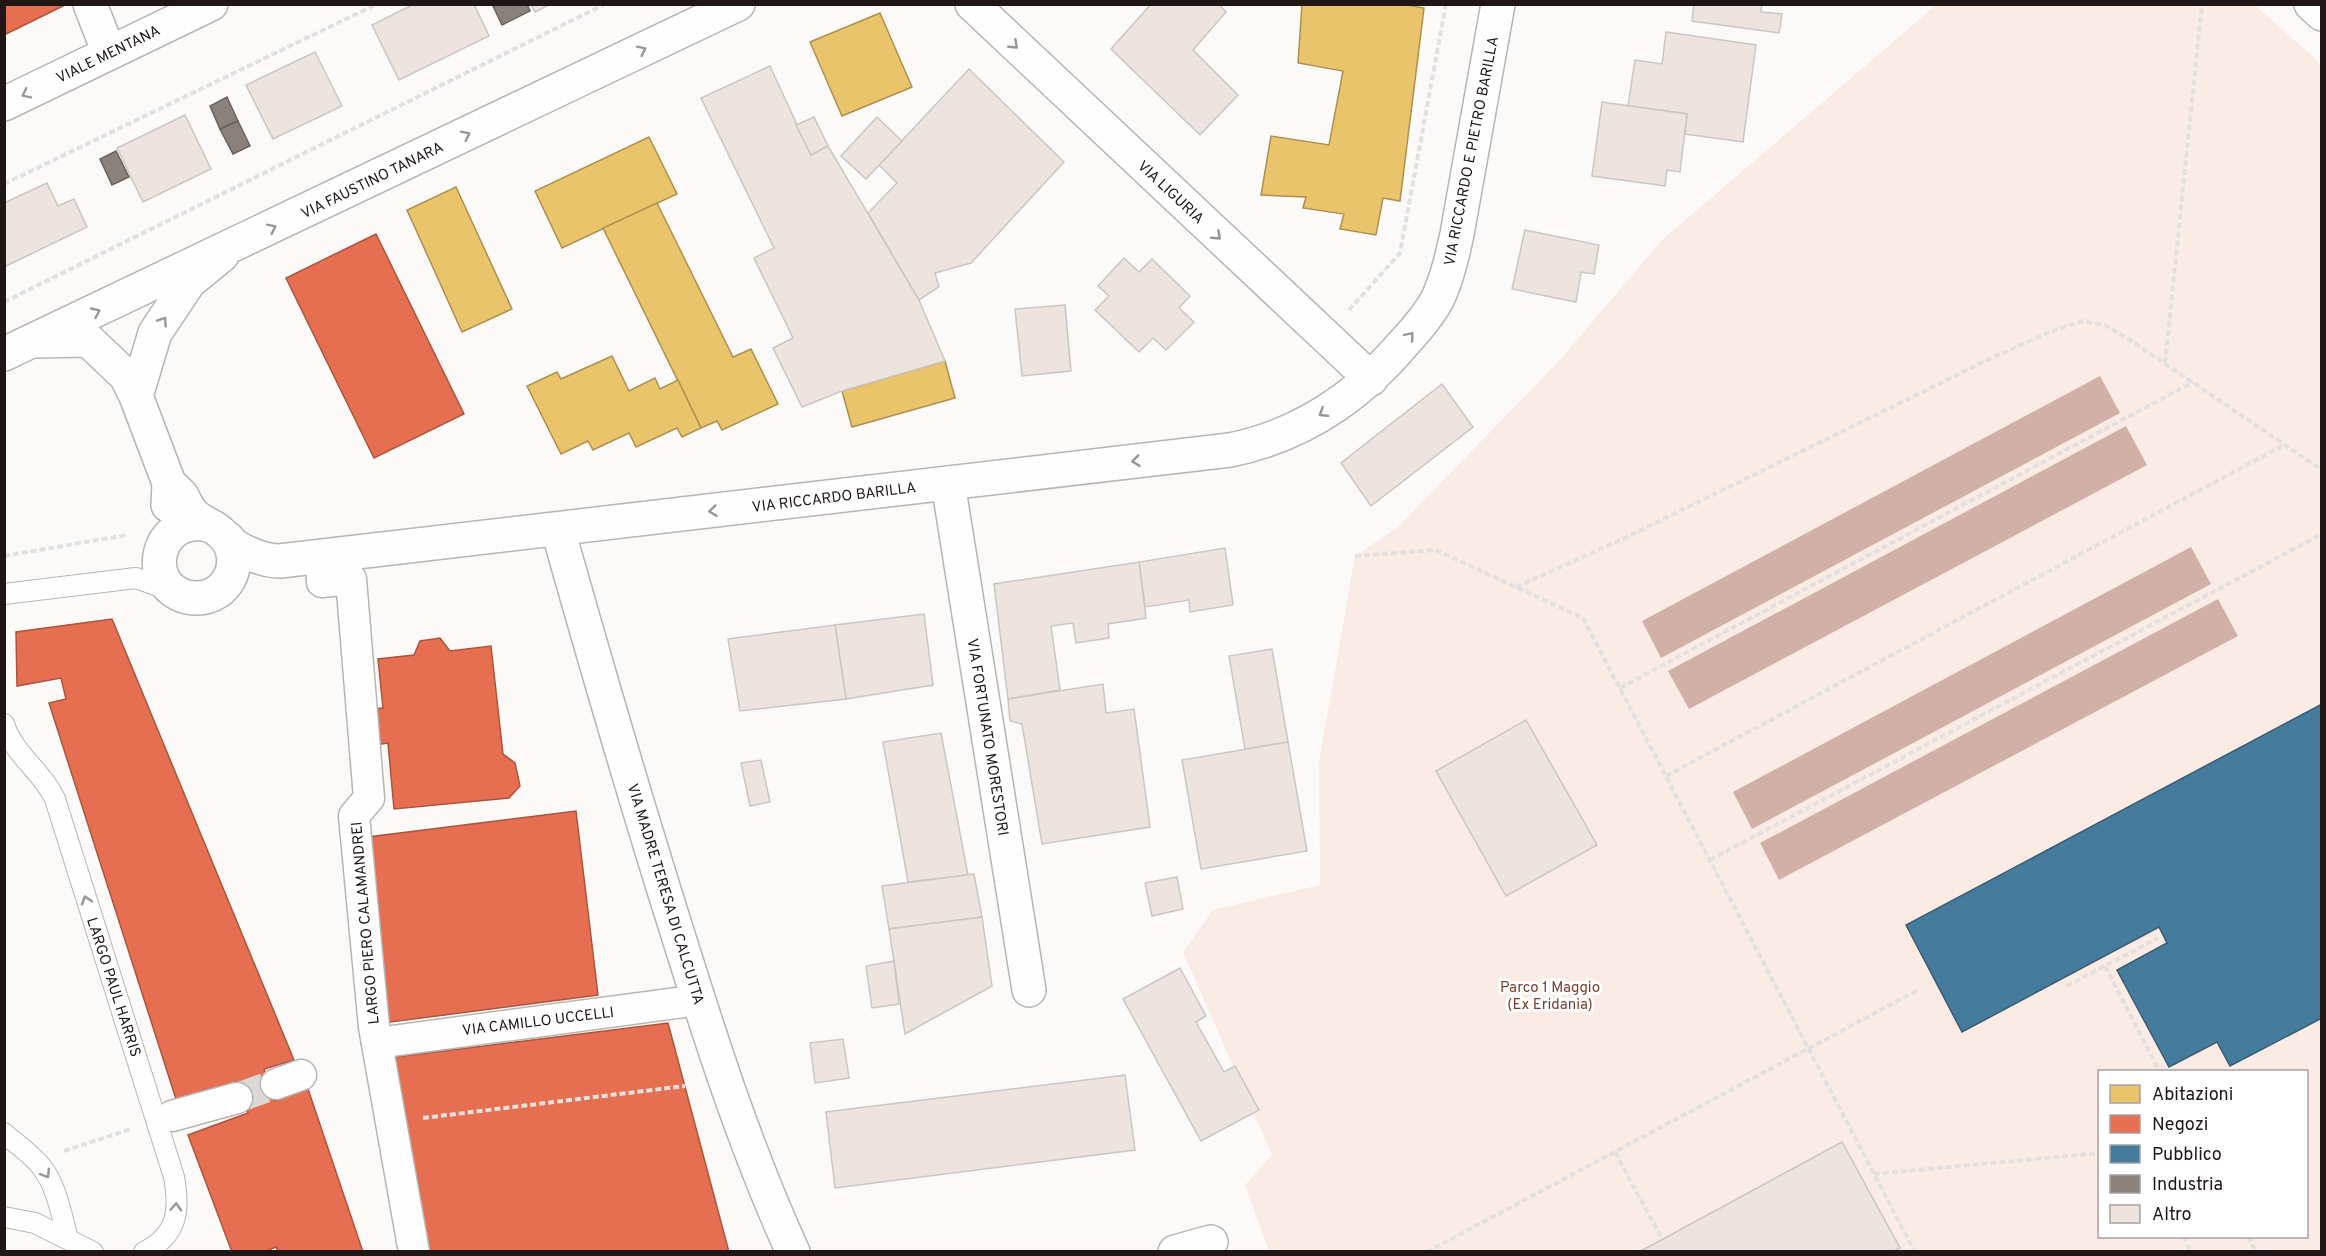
<svg xmlns="http://www.w3.org/2000/svg" width="2326" height="1256" font-family="Overpass,sans-serif">
  <style>
    .green { fill: #faebe5; fill-rule: evenodd }
    .water { fill: #d1b1a7 }
    .homes { fill: #e9c46a; stroke: #ac9050; stroke-width: 1.5 }
    .shops { fill: #e76f51; stroke: #ab553f; stroke-width: 1.5 }
    .public { fill: #457b9d; stroke: #3a5d74; stroke-width: 1.5 }
    .industry { fill: #8a817c; stroke: #6a615d; stroke-width: 1.5 }
    .building { fill: #ede3df; stroke: #cac6c4; stroke-width: 1.5 }
    .lines { fill: none; stroke-linecap: round; stroke-linejoin: round }
    .pedestrian-tunnel { stroke: #dbd8d6; stroke-width: 30; stroke-dasharray: 30 15; stroke-linecap: butt }
    .service-casing { stroke: #b8b4b2; stroke-width: 22 }
    .pedestrian-casing { stroke: #b8b4b2; stroke-width: 33 }
    .minor-casing { stroke: #b8b4b2; stroke-width: 36 }
    .secondary-casing { stroke: #b8b4b2; stroke-width: 36 }
    .path { stroke: #e2e1e0; stroke-width: 4; stroke-dasharray: 6 3; stroke-linecap: butt }
    .service { stroke: #fffefe; stroke-width: 20 }
    .pedestrian { stroke: #fffefe; stroke-width: 30 }
    .minor { stroke: #fffefe; stroke-width: 33 }
    .secondary { stroke: #fffefe; stroke-width: 33 }
    .oneway { stroke: #9a9695 }
    .labels { text-anchor: middle; stroke-width: 6; stroke-linejoin: round; paint-order: stroke }
    .street-label { font-size: 15px; fill: #1f1715; stroke: #fff }
    .park-label { font-size: 15px; fill: #7a3f2c; stroke: #fff }
  </style>
  <rect width="100%" height="100%" fill="#fcfaf8"/>
  <path class="green" d="M1936 5H2255L2321 64V1251H1269L1245 1185 1272 1155 1183 952 1213 910 1320 885 1319 762 1355 556 1398 527 1560 360 1662 240ZM2218 599 2238 635 1779 880 1760 844ZM2100 1072H2306V1236H2100Z"/>
  <g class="water">
    <polygon points="2100,376 2120,413 1661,658 1642,621"/>
    <polygon points="2126,426 2147,465 1689,709 1668,671"/>
    <polygon points="2191,547 2211,584 1752,829 1733,792"/>
    <polygon points="2218,599 2238,636 1779,880 1760,843"/>
  </g>
  <g class="homes">
    <polygon points="1302,4 1402,4 1424,8 1400,201 1383,198 1376,235 1340,229 1344,214 1303,208 1306,197 1261,195 1271,136 1329,145 1343,71 1298,63"/>
    <polygon points="880,13 912,87 842,116 810,42"/>
    <polygon points="649,137 677,194 562,248 535,191"/>
    <polygon points="456,187 512,309 462,332 407,210"/>
    <polygon points="657,203 733,357 751,349 778,404 722,430 717,421 701,428 603,228"/>
    <polygon points="612,356 629,391 655,378 660,389 678,380 701,428 682,437 677,428 636,447 629,433 593,450 588,441 561,454 527,386 557,372 561,379"/>
    <polygon points="945,361 955,398 852,427 842,391"/>
  </g>
  <g class="shops">
    <polygon points="4,4 67,4 4,35"/>
    <polygon points="376,234 464,414 374,458 286,278"/>
    <polygon points="112,619 294,1060 264,1069 274,1101 308,1089 363,1252 278,1252 276,1247 264,1252 232,1252 188,1135 248,1113 236,1082 176,1099 49,703 66,699 61,678 17,686 16,632"/>
    <polygon points="440,638 450,651 491,646 503,754 515,763 520,786 509,798 394,809 388,743 376,745 372,709 383,708 378,659 414,655 420,641"/>
    <polygon points="576,811 598,995 383,1023 360,838"/>
    <polygon points="668,1023 729,1252 429,1252 387,1058"/>
  </g>
  <polygon class="public" points="2322,704 2322,1018 2230,1066 2217,1042 2169,1067 2117,970 2167,943 2159,927 1962,1032 1906,925"/>
  <g class="industry">
    <polygon points="492,4 527,4 530,11 502,25"/>
    <polygon points="227,97 238,121 220,129 210,106"/>
    <polygon points="238,121 250,146 233,154 220,129"/>
    <polygon points="116,151 129,177 112,185 100,159"/>
  </g>
  <g class="building">
    <polygon points="414,4 474,4 489,36 399,80 372,25"/>
    <polygon points="531,4 551,4 535,12"/>
    <polygon points="1151,4 1219,4 1226,12 1193,50 1238,95 1200,135 1111,49"/>
    <polygon points="1694,4 1762,4 1761,12 1782,14 1779,33 1692,21"/>
    <polygon points="1666,32 1756,45 1743,142 1685,134 1687,114 1628,106 1635,60 1662,64"/>
    <polygon points="315,52 342,106 273,139 246,85"/>
    <polygon points="770,66 811,155 828,146 919,300 945,361 842,391 802,407 773,348 793,338 754,258 774,248 701,98"/>
    <polygon points="969,69 1064,162 971,263 935,273 939,287 919,300 868,213 897,183 879,165"/>
    <polygon points="1602,102 1687,114 1680,172 1667,170 1665,186 1592,176"/>
    <polygon points="185,115 211,169 143,202 117,148"/>
    <polygon points="814,117 828,146 811,155 796,125"/>
    <polygon points="877,117 902,141 866,179 841,156"/>
    <polygon points="47,183 58,206 74,199 87,227 4,267 4,203"/>
    <polygon points="1525,230 1599,245 1594,274 1581,272 1576,302 1512,289"/>
    <polygon points="1124,258 1139,272 1152,259 1190,296 1179,308 1194,322 1166,350 1153,338 1139,352 1095,310 1109,296 1098,286"/>
    <polygon points="1065,305 1071,371 1022,376 1015,309"/>
    <polygon points="1442,384 1473,427 1371,506 1341,463"/>
    <polygon points="1225,548 1233,605 1190,612 1189,600 1145,607 1139,562"/>
    <polygon points="1139,562 1146,618 1108,624 1109,638 1076,643 1073,623 1051,626 1060,690 1008,699 994,584"/>
    <polygon points="924,614 933,685 846,699 835,625"/>
    <polygon points="835,625 846,699 740,711 728,639"/>
    <polygon points="1272,649 1288,742 1245,749 1229,656"/>
    <polygon points="1103,684 1106,713 1134,709 1150,827 1042,844 1022,724 1010,721 1008,699"/>
    <polygon points="1526,720 1597,845 1506,896 1436,771"/>
    <polygon points="941,733 968,875 908,882 883,742"/>
    <polygon points="1288,742 1307,851 1201,869 1182,760"/>
    <polygon points="761,760 770,802 750,806 741,763"/>
    <polygon points="974,874 982,917 889,929 882,886"/>
    <polygon points="1177,877 1183,909 1152,916 1145,883"/>
    <polygon points="982,917 992,986 905,1034 889,929"/>
    <polygon points="894,961 899,1004 872,1008 866,966"/>
    <polygon points="1180,968 1206,1016 1196,1022 1224,1072 1235,1066 1259,1110 1201,1141 1123,999"/>
    <polygon points="843,1039 849,1078 815,1083 810,1043"/>
    <polygon points="1125,1075 1135,1150 835,1188 826,1112"/>
    <polygon points="1842,1142 1900,1248 1892,1252 1639,1252"/>
  </g>
  <g class="lines">
    <polyline class="pedestrian-tunnel" points="237,1098 276,1084"/>
    <g class="service-casing">
      <g id="service">
        <polyline points="4,594 136,578 173,591"/>
        <path d="M4 724C14 755 42 771 55 799L174 1177C180 1210 178 1235 144 1252"/>
        <path d="M4 1133C16 1144 30 1153 40 1165 57 1185 61 1214 68 1239"/>
        <polyline points="4,1217 35,1223 93,1252"/>
      </g>
    </g>
    <g class="pedestrian-casing">
      <g id="pedestrian">
        <polyline points="321,556 322,582 351,579 369,798 354,816 374,1027 414,1252"/>
        <polyline points="377,1043 699,1000"/>
        <polyline points="276,1084 301,1075"/>
        <polyline points="172,1116 237,1098"/>
      </g>
    </g>
    <g class="minor-casing">
      <g id="minor">
        <polyline points="90,4 109,53"/>
        <polyline points="972,4 1371,379"/>
        <polyline points="2311,4 2322,14"/>
        <polyline points="34,341 88,340 126,376 136,396 169,483 168,505"/>
        <polyline points="136,396 155,333 189,282 222,255"/>
        <path d="M169 483C173 488 178 491 182 496 186 503 188 510 194 515 202 523 213 525 221 533 239 548 238 578 217 592 208 598 197 599 187 597 140 584 157 514 208 525"/>
        <polyline points="948,483 1029,990"/>
        <path d="M558 530C595 661 633 792 674 922 709 1034 744 1145 793 1252"/>
        <path d="M228 539C236 551 265 561 280 561L1230 450C1299 436 1357 398 1403 344 1415 331 1428 316 1437 300 1447 279 1452 257 1457 234L1498 4"/>
        <polyline points="1175,1252 1211,1242"/>
      </g>
    </g>
    <g class="secondary-casing">
      <g id="secondary">
        <polyline points="4,104 211,4"/>
        <polyline points="4,354 738,4"/>
      </g>
    </g>
    <g class="path">
      <polyline points="4,184 377,4"/>
      <polyline points="4,302 605,4"/>
      <polyline points="1349,310 1400,253 1446,4"/>
      <polyline points="2165,363 2202,4"/>
      <polyline points="4,556 127,535"/>
      <polyline points="1355,556 1436,550 1583,618 1915,1252"/>
      <polyline points="1516,587 1627,537 1983,362 2052,331 2083,321 2105,325 2130,340 2322,470"/>
      <polyline points="1620,688 2193,382"/>
      <polyline points="1666,776 2284,445"/>
      <polyline points="1710,860 2322,534"/>
      <polyline points="2105,966 2160,1072"/>
      <polyline points="2067,986 2158,938"/>
      <polyline points="423,1118 685,1086"/>
      <polyline points="64,1151 131,1129"/>
      <polyline points="1615,1152 1662,1239"/>
      <polyline points="1874,1174 2100,1153"/>
      <polyline points="2183,1236 2191,1252"/>
      <polyline points="2248,1236 2256,1252"/>
      <polyline points="1427,1252 1918,990"/>
    </g>
    <use href="#service" class="service"/>
    <use href="#pedestrian" class="pedestrian"/>
    <use href="#minor" class="minor"/>
    <use href="#secondary" class="secondary"/>
  </g>
  <defs><path id="oneway-chevron" d="M-2-3.5L2.5 0L-2 3.5" fill="none" stroke-width="1.6" stroke-linecap="round" stroke-linejoin="round" transform="scale(1.5)"/></defs>
  <g class="oneway">
    <use href="#oneway-chevron" transform="translate(1014 45) rotate(43)"/>
    <use href="#oneway-chevron" transform="translate(642 50) rotate(-26)"/>
    <use href="#oneway-chevron" transform="translate(26 94) rotate(154)"/>
    <use href="#oneway-chevron" transform="translate(466 135) rotate(-26)"/>
    <use href="#oneway-chevron" transform="translate(272 228) rotate(-26)"/>
    <use href="#oneway-chevron" transform="translate(1217 236) rotate(43)"/>
    <use href="#oneway-chevron" transform="translate(96 312) rotate(-25)"/>
    <use href="#oneway-chevron" transform="translate(163 321) rotate(-56)"/>
    <use href="#oneway-chevron" transform="translate(1410 336) rotate(-50)"/>
    <use href="#oneway-chevron" transform="translate(1323 413) rotate(148)"/>
    <use href="#oneway-chevron" transform="translate(1136 461) rotate(173)"/>
    <use href="#oneway-chevron" transform="translate(713 511) rotate(173)"/>
    <use href="#oneway-chevron" transform="translate(86 900) rotate(-108)"/>
    <use href="#oneway-chevron" transform="translate(46 1174) rotate(58)"/>
    <use href="#oneway-chevron" transform="translate(176 1207) rotate(-87)"/>
  </g>
  <g class="labels">
    <g class="street-label">
      <text transform="translate(108 54) rotate(-26)" y="5">VIALE MENTANA</text>
      <text transform="translate(1471 151) rotate(-79)" y="5">VIA RICCARDO E PIETRO BARILLA</text>
      <text transform="translate(372 180) rotate(-26)" y="5">VIA FAUSTINO TANARA</text>
      <text transform="translate(1171 192) rotate(43)" y="5">VIA LIGURIA</text>
      <text transform="translate(834 497) rotate(-7)" y="5">VIA RICCARDO BARILLA</text>
      <text transform="translate(988 737) rotate(81)" y="5">VIA FORTUNATO MORESTORI</text>
      <text transform="translate(666 894) rotate(73)" y="5">VIA MADRE TERESA DI CALCUTTA</text>
      <text transform="translate(365 923) rotate(-95)" y="5">LARGO PIERO CALAMANDREI</text>
      <text transform="translate(114 987) rotate(72)" y="5">LARGO PAUL HARRIS</text>
      <text transform="translate(538 1021) rotate(-7)" y="5">VIA CAMILLO UCCELLI</text>
    </g>
    <g class="park-label">
      <text x="1550" y="992">Parco 1 Maggio<tspan x="1550" dy="17">(Ex Eridania)</tspan></text>
    </g>
  </g>
  <rect width="2326" height="1256" fill="none" stroke="#1f1715" stroke-width="12"/>
  <rect x="2098" y="1070" width="210" height="168" fill="#ffffff" stroke="#a5a2a1" stroke-width="1.5"/>
  <rect x="2110" y="1085" width="30" height="18" fill="#e9c46a" stroke="#a5a2a1" stroke-width="1.5"/>
  <text x="2152" y="1100" font-size="18" fill="#1f1715">Abitazioni</text>
  <rect x="2110" y="1115" width="30" height="18" fill="#e76f51" stroke="#a5a2a1" stroke-width="1.5"/>
  <text x="2152" y="1130" font-size="18" fill="#1f1715">Negozi</text>
  <rect x="2110" y="1145" width="30" height="18" fill="#457b9d" stroke="#a5a2a1" stroke-width="1.5"/>
  <text x="2152" y="1160" font-size="18" fill="#1f1715">Pubblico</text>
  <rect x="2110" y="1175" width="30" height="18" fill="#8a817c" stroke="#a5a2a1" stroke-width="1.5"/>
  <text x="2152" y="1190" font-size="18" fill="#1f1715">Industria</text>
  <rect x="2110" y="1205" width="30" height="18" fill="#ede3df" stroke="#a5a2a1" stroke-width="1.5"/>
  <text x="2152" y="1220" font-size="18" fill="#1f1715">Altro</text>
</svg>
